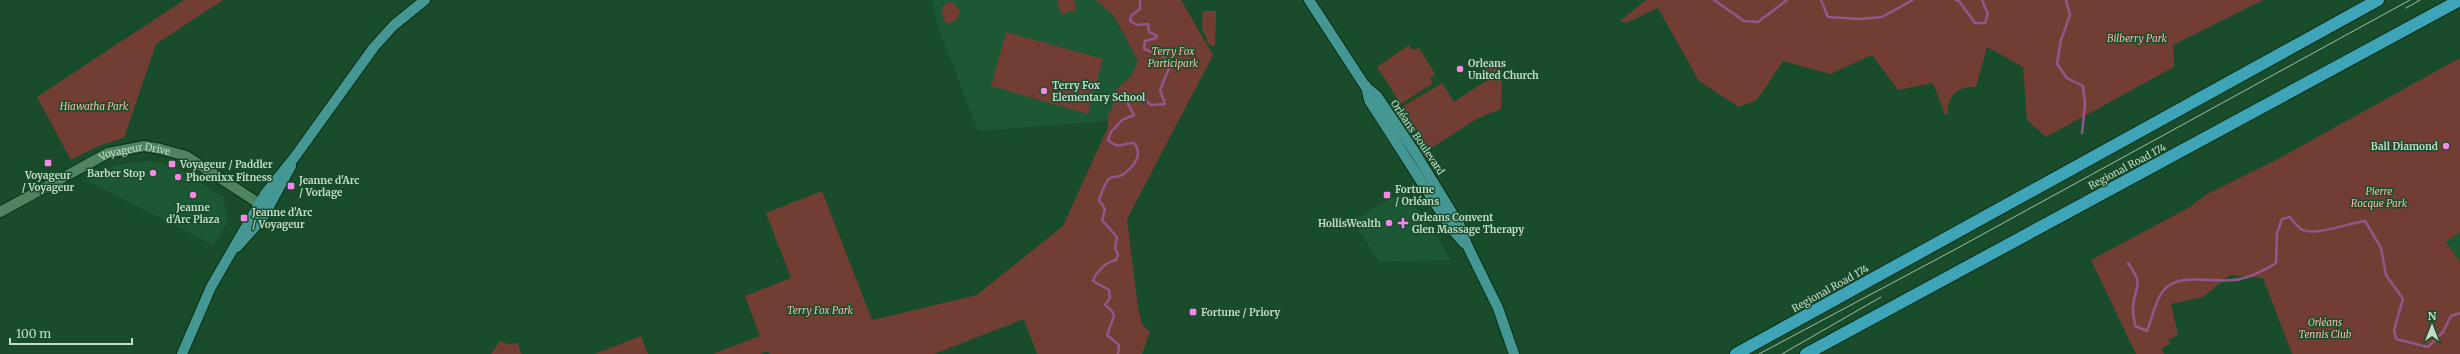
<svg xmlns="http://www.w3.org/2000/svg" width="2460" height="354" font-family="Merriweather,serif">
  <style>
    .built { fill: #1c5833 }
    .green { fill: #723e34 }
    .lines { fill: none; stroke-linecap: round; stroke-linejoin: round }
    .stream { stroke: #915788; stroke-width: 2.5 }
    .minor-casing { stroke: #073017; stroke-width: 12 }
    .major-casing { stroke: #073017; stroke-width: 12 }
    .highway-casing { stroke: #073017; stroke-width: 14 }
    .minor { stroke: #50835f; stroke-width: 10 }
    .major { stroke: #459794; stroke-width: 10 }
    .highway { stroke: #3ea4b7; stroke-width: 12 }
    .tram { stroke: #9fbea8; stroke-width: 1 }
    .poi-dot { fill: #f987e9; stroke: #184c2b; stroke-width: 1.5 }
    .labels { text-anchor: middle; stroke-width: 3; stroke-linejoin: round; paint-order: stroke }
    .park-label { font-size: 10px; font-style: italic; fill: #fab9aa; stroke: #184c2b }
    .poi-label { font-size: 10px; font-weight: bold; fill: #c2dcc8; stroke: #184c2b; text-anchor: start }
    .street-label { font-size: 10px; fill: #c2dcc8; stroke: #184c2b }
  </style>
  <rect width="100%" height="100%" fill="#184c2b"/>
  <g class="built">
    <polygon points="932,0 1105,0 1138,61 1110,121 978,131 937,24"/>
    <polygon points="146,161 162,163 183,171 223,197 228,222 213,245 86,180 116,165"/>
    <polygon points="1404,191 1440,242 1451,260 1380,262 1352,221"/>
    <polygon points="2460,232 2460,262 2445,242"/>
  </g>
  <g class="green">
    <polygon points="184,0 223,0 156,44 124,138 98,146 71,160 37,97"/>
    <polygon points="1057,0 1074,0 1077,10 1060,14"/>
    <polygon points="1096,0 1181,0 1213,55 1127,219 1138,308 1142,324 1150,332 1142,354 1037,354 1024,319 934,354 769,354 768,351 760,354 713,354 760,336 745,296 791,278 766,213 822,191 872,320 977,295 1063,226 1108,127 1108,115 1112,109 1115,91 1131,76 1138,61 1114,16"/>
    <path d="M1646 0H2263L2173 45 2174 67 2046 137 2027 120 2023 67 1987 47 1976 87C1959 85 1946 97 1948 114L1945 115 1933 83 1898 90 1872 55 1830 74 1783 61 1757 100 1739 107 1699 81 1658 8 1626 23 1620 21Z"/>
    <path d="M948 2C955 3 959 7 960 14L956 20 948 24 943 20 942 8Z"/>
    <polygon points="1203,11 1216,11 1215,46 1209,45 1202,28"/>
    <polygon points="1006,32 1103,59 1088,114 991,86"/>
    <polygon points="1409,45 1412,50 1419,48 1435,74 1430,79 1433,83 1401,104 1377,67"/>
    <polygon points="2460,58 2460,232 2446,242 2460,262 2460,354 2292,354 2263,278 2230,275 2203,297 2171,304 2178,335 2168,340 2170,344 2161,349 2164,354 2136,354 2091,260 2190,207 2207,194 2276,160"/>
    <polygon points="1479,62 1487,64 1496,62 1502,67 1501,109 1478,118 1430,149 1402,107 1442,83 1454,102 1489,79"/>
    <polygon points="641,336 648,354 595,354"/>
    <polygon points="500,341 507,344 518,343 521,354 491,354"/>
  </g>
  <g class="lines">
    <g class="stream">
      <polyline points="1714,0 1744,21 1758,22 1787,0"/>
      <polyline points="1821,0 1828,17 1858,19 1882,17 1913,0"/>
      <polyline points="1956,0 1959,1 1975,23 1985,23 1988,14 1982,0"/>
      <polyline points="2066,0 2070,15 2061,40 2057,64 2067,78 2083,86 2085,104 2082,133"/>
      <path d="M2128 263C2145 287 2135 283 2133 307 2132 313 2135 320 2135 326L2147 331C2152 319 2155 301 2163 291 2180 270 2217 285 2240 279 2253 276 2265 270 2276 263L2277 233 2282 219 2290 217C2293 221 2297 226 2301 229 2315 237 2348 223 2365 221L2381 248 2386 275 2403 299 2394 330 2396 339 2428 347 2443 332 2451 316 2460 313"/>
      <path d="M1118 354 1119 345 1107 335 1114 316 1112 311 1105 305 1110 298 1109 290 1093 281C1095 273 1107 261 1116 260L1118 255 1115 248 1117 237 1102 220 1105 209 1099 200C1101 194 1104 185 1108 180 1112 175 1118 178 1122 175 1133 168 1144 155 1134 143 1122 142 1121 151 1108 140L1111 132 1122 120 1134 115 1127 102 1130 95 1142 97 1151 105 1165 104 1160 90 1171 63 1161 55 1144 49 1145 41 1156 38 1157 36 1149 32 1148 24 1137 25 1130 21 1131 16 1140 9V0"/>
    </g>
    <g class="minor-casing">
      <g id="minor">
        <path id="s1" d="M0 212 108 153 144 146 161 149 186 156 266 208"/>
      </g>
    </g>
    <g class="major-casing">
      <g id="major">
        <polyline points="1309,0 1365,86 1377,96 1416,154 1459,224 1468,247 1498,308 1514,354"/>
        <polyline points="1366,86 1369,100 1451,228 1464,243"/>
        <polyline points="237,247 262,219 291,166"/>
        <polyline points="182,354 211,287 265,194 294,158 374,47 394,25 425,0"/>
      </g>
    </g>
    <g class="highway-casing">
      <g id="highway">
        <polyline points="1736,354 2378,0"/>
        <polyline points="1806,354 2460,0"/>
      </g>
    </g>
    <use href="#minor" class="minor"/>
    <use href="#major" class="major"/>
    <use href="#highway" class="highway"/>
    <g class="tram">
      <polyline points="2406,8 2420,0"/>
      <polyline points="1759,354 1954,250 2410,0"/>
      <polyline points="1782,354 1881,297"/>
    </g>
  </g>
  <g class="poi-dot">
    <circle cx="1460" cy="69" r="4"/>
    <circle cx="1044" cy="91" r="4"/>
    <circle cx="2446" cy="146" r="4"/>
    <rect x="44" y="159" width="8" height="8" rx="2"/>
    <rect x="168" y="160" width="8" height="8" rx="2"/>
    <circle cx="153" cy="173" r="4"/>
    <circle cx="178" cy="177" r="4"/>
    <rect x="287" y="182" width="8" height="8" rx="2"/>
    <circle cx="193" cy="195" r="4"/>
    <rect x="1383" y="191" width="8" height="8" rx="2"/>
    <rect x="240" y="214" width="8" height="8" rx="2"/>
    <circle cx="1389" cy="223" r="4"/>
    <path d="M1401 217h4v4h4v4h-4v4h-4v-4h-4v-4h4z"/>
    <rect x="1189" y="308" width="8" height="8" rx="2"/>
  </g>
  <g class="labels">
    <g class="park-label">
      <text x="2137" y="42">Bilberry Park</text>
      <text x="1173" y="55">Terry Fox<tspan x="1173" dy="12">Participark</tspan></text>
      <text x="94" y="110">Hiawatha Park</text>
      <text x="2379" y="195">Pierre<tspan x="2379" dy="12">Rocque Park</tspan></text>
      <text x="820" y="314">Terry Fox Park</text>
      <text x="2325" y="326">Orléans<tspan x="2325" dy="12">Tennis Club</tspan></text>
    </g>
    <g class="poi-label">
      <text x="1468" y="67">Orleans<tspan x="1468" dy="12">United Church</tspan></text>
      <text x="1052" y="89">Terry Fox<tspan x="1052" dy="12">Elementary School</tspan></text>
      <text x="2438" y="150" text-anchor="end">Ball Diamond</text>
      <text x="180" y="168">Voyageur / Paddler</text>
      <text x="145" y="177" text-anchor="end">Barber Stop</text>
      <text x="48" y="179" text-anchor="middle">Voyageur<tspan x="48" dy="12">/ Voyageur</tspan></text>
      <text x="186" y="181">Phoenixx Fitness</text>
      <text x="299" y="184">Jeanne d'Arc<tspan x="299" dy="12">/ Vorlage</tspan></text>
      <text x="1395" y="193">Fortune<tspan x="1395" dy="12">/ Orléans</tspan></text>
      <text x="193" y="211" text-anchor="middle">Jeanne<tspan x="193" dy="12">d'Arc Plaza</tspan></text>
      <text x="252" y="216">Jeanne d'Arc<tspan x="252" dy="12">/ Voyageur</tspan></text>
      <text x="1412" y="221">Orleans Convent<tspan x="1412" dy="12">Glen Massage Therapy</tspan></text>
      <text x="1381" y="227" text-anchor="end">HollisWealth</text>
      <text x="1201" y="316">Fortune / Priory</text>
    </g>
    <g class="street-label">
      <text transform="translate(1418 137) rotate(56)" y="4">Orléans Boulevard</text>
      <text dy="4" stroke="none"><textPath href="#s1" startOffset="150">Voyageur Drive</textPath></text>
      <text transform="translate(2127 166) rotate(-28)" y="4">Regional Road 174</text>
      <text transform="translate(1830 288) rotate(-29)" y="4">Regional Road 174</text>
    </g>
  </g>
  <g transform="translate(2432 326)" stroke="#184c2b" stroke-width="3" paint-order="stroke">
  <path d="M0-3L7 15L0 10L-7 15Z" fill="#c2dcc8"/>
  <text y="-6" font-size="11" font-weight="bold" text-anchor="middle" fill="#c2dcc8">N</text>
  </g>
  <path d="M10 338v6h122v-6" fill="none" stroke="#c2dcc8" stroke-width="2"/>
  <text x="16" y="338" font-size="12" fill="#c2dcc8" stroke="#184c2b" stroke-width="3" paint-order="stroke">100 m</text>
</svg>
